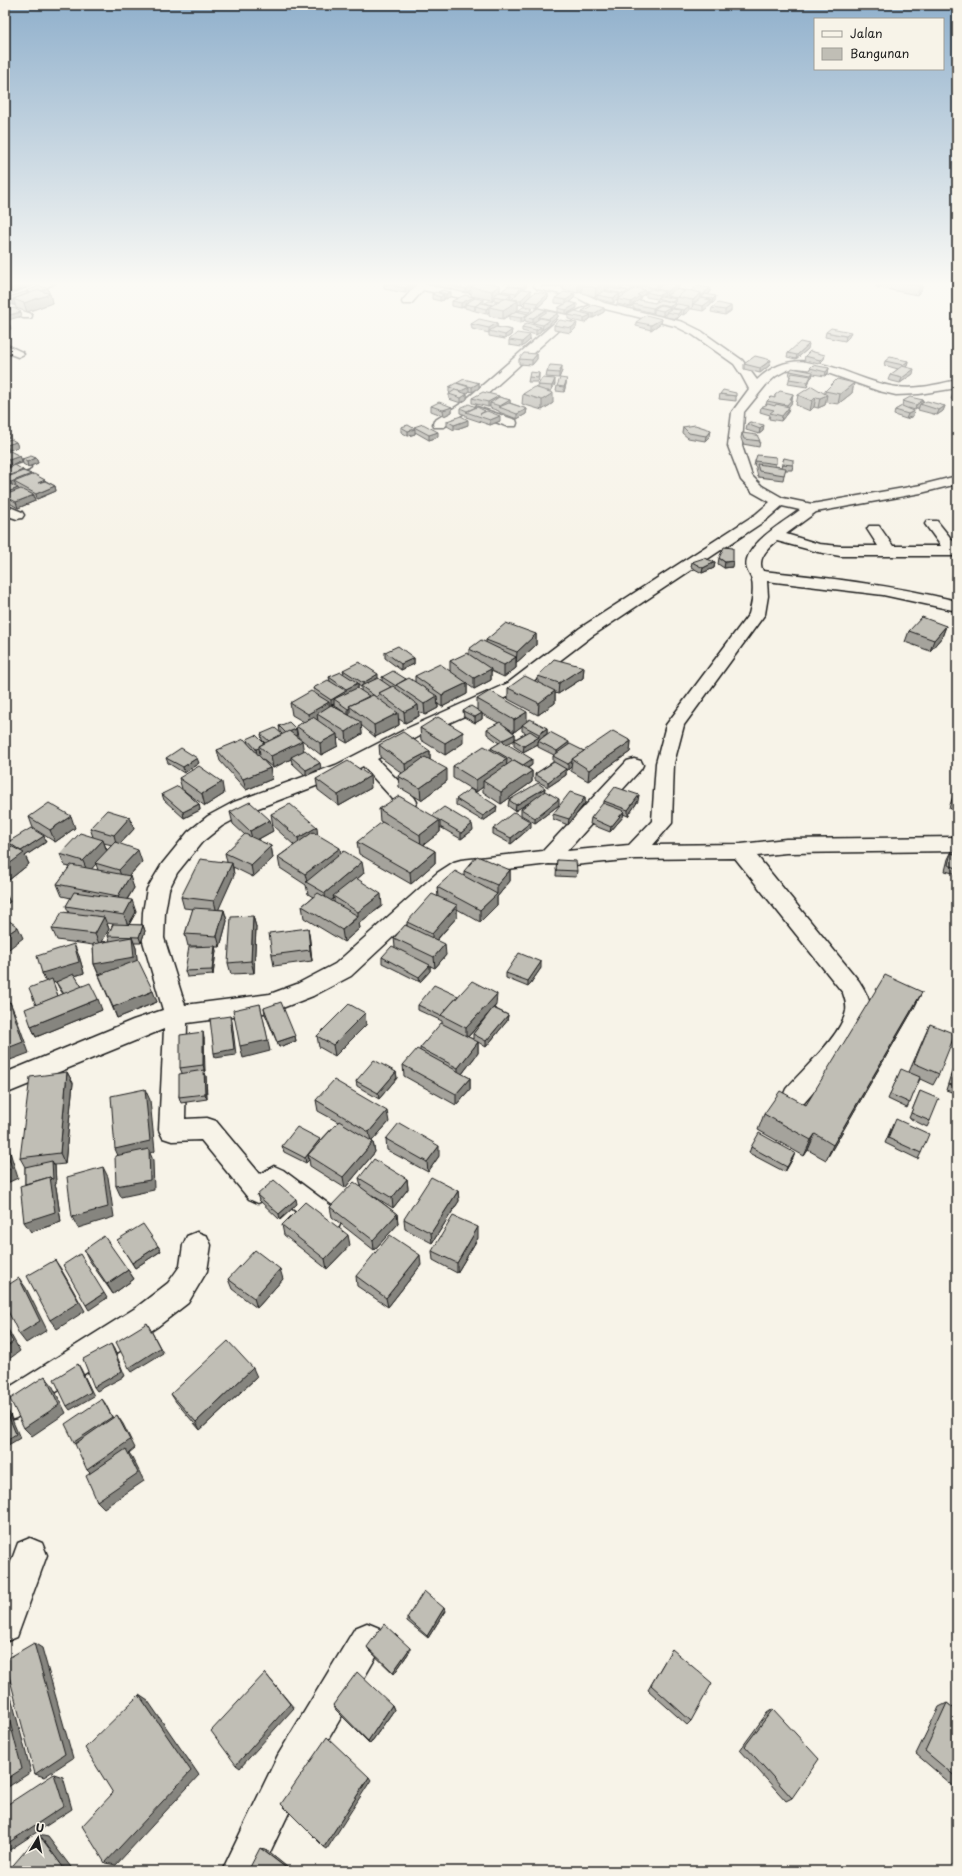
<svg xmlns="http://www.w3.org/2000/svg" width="962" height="1876" font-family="'Playpen Sans',sans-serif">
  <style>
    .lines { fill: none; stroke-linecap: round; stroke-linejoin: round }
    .minor-casing { stroke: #1c1c1c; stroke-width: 3 }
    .minor { fill: #f7f3e8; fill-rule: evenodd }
    .wall { fill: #a5a39c; stroke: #1c1c1c; fill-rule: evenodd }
    .shaded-wall { fill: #86857f; stroke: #1c1c1c }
    .building { fill: #c0beb5; stroke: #1c1c1c }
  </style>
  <rect width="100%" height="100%" fill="#f7f3e8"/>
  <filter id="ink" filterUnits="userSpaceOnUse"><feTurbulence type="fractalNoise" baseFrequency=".025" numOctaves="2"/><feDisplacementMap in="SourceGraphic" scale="8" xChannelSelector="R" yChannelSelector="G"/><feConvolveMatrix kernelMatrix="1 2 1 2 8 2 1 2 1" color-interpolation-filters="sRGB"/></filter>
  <g filter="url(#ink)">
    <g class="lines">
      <g class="minor-casing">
        <g id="minor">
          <polygon points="41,283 56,283 8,303 31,314 32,316 31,318 23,318 5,310 5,297"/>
          <path d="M418 283H429L428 285 567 315 591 305 576 297 537 289 534 286V283H544L583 293 604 303 683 322 701 331 742 360 757 380C802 337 848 381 897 387 917 390 938 384 957 380V388L919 394 896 395 879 391 822 371 797 368 787 370 776 376 766 385 744 412 742 446 752 476 762 486 783 498 812 504 921 485 957 476V484L921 493 816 512 786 534 819 544 840 546H878L867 529 869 526H879L893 546H941L925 524 927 521H937L957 546V556H840L818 552 777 541C769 547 756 559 763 571 829 578 893 585 957 601V611L883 595 767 581 768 596 765 614 684 725 674 763 672 823 653 845 741 844 786 839 957 837V851L786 853 757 856 859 981C864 989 869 997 870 1006 871 1034 821 1083 804 1103L795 1106 786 1103 783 1096 786 1089C803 1069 841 1036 846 1011 847 1005 845 999 843 993L735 858 635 859 574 865 549 864 466 874 451 883 351 976 313 996 272 1012 187 1023 185 1119 207 1118 216 1121 260 1174 274 1166 283 1170 338 1211 342 1220 338 1229 328 1232 318 1229 274 1194 267 1199 258 1203 249 1199 201 1140 172 1141 163 1138 159 1130 164 1029 5 1094V1073L133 1020 163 1010 142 938 143 912 147 889 162 864 188 832 208 816 234 802 336 765 408 728 508 683 580 628 756 514 770 502 752 492 741 480 728 446 732 412 749 389 742 376 734 364 693 335 675 326 601 308 572 320 563 326 474 406 516 420 517 423 516 426H506L467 411 444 427H434L433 424 434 421 462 403 559 319 423 290 411 304H403L402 302 403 300ZM782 506 800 510C786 521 740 546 747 569 748 573 751 576 752 580 754 591 752 603 749 614L666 725 656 763 652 821 629 845 567 851 641 769 643 765 641 761 634 759 627 761 543 851 461 860 454 862 437 873 335 964 297 984 270 994 185 1005 164 938 165 912 169 889 177 873 202 842 222 826 248 812 350 773 363 766 400 807 407 808 414 807 417 802 414 797 377 759 420 736 520 691 592 636 766 520Z"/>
          <polygon points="5,344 22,352 24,354 18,357 5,352"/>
          <polygon points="24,463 29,464 31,467 29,470 5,478 5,469"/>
          <polygon points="5,505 22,512 24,515 22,518 17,519 5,515"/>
          <polygon points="197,1232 207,1236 211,1245 207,1271 188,1303 157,1327 16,1418 5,1422 5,1390 137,1307 168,1283 180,1266 183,1245 187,1236"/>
          <polygon points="30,1538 42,1543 47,1555 17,1637 5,1642 5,1578 18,1543"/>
          <polygon points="367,1623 379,1628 384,1640 379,1652 304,1781 261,1871 222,1871 278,1755 355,1628"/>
        </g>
      </g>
      <use href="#minor" class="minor"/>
    </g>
    <g class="wall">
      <polygon points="5,283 27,283 28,286 19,289 18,289 18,290 7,294 5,294"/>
      <polygon points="386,283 417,283 414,285 413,285 413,288 405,293 384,289 384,284"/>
      <polygon points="425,283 469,283 474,285 500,285 500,292 502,292 502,291 508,286 509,284 504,283 526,283 526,287 524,289 531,295 521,305 518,304 518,310 503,319 489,316 489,312 486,314 465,308 465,306 461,308 452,306 452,301 474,297 474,299 485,304 485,303 497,302 499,301 494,300 494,299 492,300 471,296 471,290 466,293 453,290 453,289 439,287 439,286 437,287 425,284"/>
      <polygon points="542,283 561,283 556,288 541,286"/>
      <path d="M563 283H609V286L613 283H664L663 284 665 283H679V287L676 289 691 291 710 288V293L707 295 715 301 703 311 692 309H689V311L683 315 681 314 677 319 666 317V313L663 316 654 314V312L653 313 633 308V305L631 307 617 304 618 300 613 303 597 299V296L595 297 582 293V290L578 293 563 290ZM625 285 627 286 629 285V286L638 288 641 286V289H634ZM645 291H648L646 292V297L657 299 656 302 655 303 640 300V297L645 294Z"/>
      <polygon points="877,283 923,283 921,291 917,295 876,287"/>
      <polygon points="48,288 49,293 48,293 50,294 52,303 27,312 16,308 15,304 13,305 7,303 6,298 26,292 26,291"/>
      <polygon points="443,290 451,296 446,299 444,298 444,300 440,301 432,299 432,294 438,293 438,292"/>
      <polygon points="548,294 548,298 537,308 524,306 525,301"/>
      <polygon points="555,298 574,298 570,302 577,308 566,314 558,312 558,308 564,304 555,303"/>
      <polygon points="731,306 731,311 725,315 711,312 712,308"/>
      <polygon points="604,308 604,312 593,318 591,318 590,319 584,323 568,319 568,315 582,313 582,311"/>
      <polygon points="519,310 532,312 546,310 546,312 558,313 558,317 550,323 550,325 542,330 541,330 541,331 536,335 522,331 522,327 533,325 533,323 525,321 525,320 521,323 509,320 509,316 519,312"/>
      <polygon points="662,319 661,323 651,330 636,326 636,322"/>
      <polygon points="497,323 497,327 512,330 511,335 505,339 489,336 489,333 472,329 471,324"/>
      <polygon points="554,325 576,328 571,333 554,330"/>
      <polygon points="826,332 849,337 845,341 825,337"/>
      <polygon points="509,340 530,340 522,347 509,345"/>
      <polygon points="808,349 796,359 787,357 788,353"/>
      <polygon points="537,354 537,359 532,365 519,364 519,359"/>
      <polygon points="805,356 824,359 819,364 804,361"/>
      <polygon points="885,361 908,361 907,366 906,367 913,374 900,383 888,380 890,375 898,369 884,365"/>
      <polygon points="744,364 770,365 760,373 744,369"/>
      <polygon points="810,368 829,368 828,373 825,376 813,374 812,377 810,379 807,387 788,384 790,376 789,376 790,371 809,371"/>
      <polygon points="562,371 559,378 546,377 547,372"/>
      <polygon points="539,373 539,378 538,382 528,382 529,377"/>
      <polygon points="567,379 566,384 564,392 556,391 557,386"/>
      <polygon points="457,383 479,383 479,388 472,392 469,391 469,392 466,394 467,394 467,399 461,403 449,399 449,394 450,393 449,392 449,387 457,384"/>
      <polygon points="854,383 852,393 838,404 825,402 825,405 818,408 814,407 810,411 796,405 798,395 825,393 825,391"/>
      <polygon points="555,384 551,391 546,391 553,403 542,410 522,404 523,394 538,388 538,385"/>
      <polygon points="957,393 957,404 956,403 951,399 953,394"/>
      <polygon points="720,394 736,396 736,401 719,399"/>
      <polygon points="793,394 791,404 788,407 788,412 781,421 769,419 770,415 760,412 761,407 766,405 767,401 775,398 775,395"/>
      <polygon points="499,397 510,400 510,403 527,409 526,414 517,419 499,412 499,411 490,408 490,406 488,407 472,403 472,398"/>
      <polygon points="923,400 922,403 945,406 943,411 937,415 918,410 919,407 915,410 908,408 913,416 906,419 894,415 895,410 902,406 903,401"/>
      <polygon points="431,406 452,407 452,412 444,416 431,411"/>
      <polygon points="460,408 476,408 485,411 485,412 500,421 490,425 466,417 466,415 460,413"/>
      <polygon points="447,421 468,425 454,430 447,426"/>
      <polygon points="750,422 763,431 759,434 746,430 747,424"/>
      <polygon points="401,427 414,429 414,427 438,437 429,440 415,432 415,434 408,436 401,432"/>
      <polygon points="683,427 710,436 705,441 688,438 682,433"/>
      <polygon points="742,433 760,441 759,447 743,444 741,438"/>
      <polygon points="5,441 16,442 18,447 9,450 8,450 9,452 20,456 22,461 11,466 7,464 8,468 5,469"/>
      <polygon points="776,457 775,466 781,467 784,458 793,465 792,470 785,470 783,480 758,477 756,469 756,467 754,466 755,461"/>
      <polygon points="36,458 38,463 28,467 23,464 22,459"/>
      <polygon points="5,470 23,470 24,471 31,474 31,475 45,480 46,481 55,486 56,491 37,499 34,497 35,501 18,508 6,501 5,499"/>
      <polygon points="957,483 957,491 956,491 952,489 954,484"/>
      <polygon points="719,558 732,567 724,568 718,564"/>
      <polygon points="692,562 715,562 714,568 702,573 691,567"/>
      <polygon points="957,583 957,600 952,599"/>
      <polygon points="946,626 942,637 930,651 905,642 909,631"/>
      <path d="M536 634V645L516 663V668L504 677 491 671V680L474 689 467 684V694L442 707 438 704V708L425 715 418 711 419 716 405 723 399 719V725L375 737 361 725 362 734 347 743 337 737 338 746 321 755 298 737 296 726 304 722 292 715 290 703 314 693 313 688 330 681 329 677 344 673 343 670 378 678 382 681V677L406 679 415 682V676L450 671V661L469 654V649L486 643V640ZM358 685 361 687V691L358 689ZM334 704V705L348 715 332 705Z"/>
      <polygon points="385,652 414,658 414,664 401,670 385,658"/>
      <polygon points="584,667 583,678 558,694 555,693 555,703 538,715 508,699 508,688 538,683 538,676"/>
      <path d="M477 699 527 722 547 728V734L539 739V740L569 745 584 751 631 741 630 752 588 781 571 771V767L568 770 566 769V775L548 787 535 780V774L553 762V756L554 755 538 747V744L523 752 514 746V740L506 744 532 765 528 768 532 771V782L501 804 483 792V787L476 792 453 778V766L491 750V748L499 743 487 734V729L499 723 482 714V719L475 723 464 717 463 711 477 710ZM505 726 514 732 522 726V731L526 733 515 739V734Z"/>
      <polygon points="279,726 297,735 295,735 303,751 321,768 306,776 292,763 291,759 273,768 261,758 270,768 272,779 246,790 220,761 217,750 248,744 247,739 264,743 265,743 262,740 261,734 282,734 280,732"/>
      <polygon points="420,728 463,743 445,755 421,740"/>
      <polygon points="379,745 430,751 430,760 447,781 421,800 399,787 398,776 402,773 380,757"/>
      <polygon points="166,758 199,763 184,773 168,763"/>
      <polygon points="179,778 224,794 205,806 183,790 199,804 200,810 184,818 164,800 162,794 182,789"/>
      <polygon points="316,779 371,788 339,806 318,790"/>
      <polygon points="545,788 544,792 559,805 535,823 521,815 521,809 532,800 515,811 508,806 509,800"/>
      <polygon points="957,791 957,811 949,808 953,796"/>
      <polygon points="585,797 585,803 568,825 553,819 553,814"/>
      <polygon points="456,799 496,812 483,821 456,805"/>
      <polygon points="604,801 638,801 628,816 623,814 623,817 610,832 590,824 591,818 604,804"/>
      <polygon points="379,809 432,816 473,830 461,839 440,827 440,832 423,845 435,851 435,863 411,884 359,854 357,842 385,824 380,821"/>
      <polygon points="230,812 273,831 257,840 271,846 273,858 253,877 233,867 234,875 218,909 224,910 227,921 220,947 215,947 216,951 213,975 187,977 185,971 202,946 188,946 185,934 193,909 184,908 181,897 227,862 225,853 245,835 233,824"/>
      <path d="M271 814 318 835 364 873 357 879 382 906 359 923 360 928 344 942 304 918 302 906 313 897 308 894 306 885 280 868 278 857 294 845 273 826ZM334 898V902L331 900Z"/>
      <polygon points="29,817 75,828 55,842 33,828"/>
      <path d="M130 817 134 829 120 844 142 862 129 876 134 888 127 900 136 912 129 925H143L145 931 141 943H134L136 948 137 961 157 1002 117 1018 94 964 93 945 57 940 52 929 69 913 66 906 71 898 62 896 57 884 70 867 65 866 60 854 93 837 90 828ZM104 843 112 845 107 850ZM96 864 98 870 91 869ZM107 923 113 924 108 936 110 941 101 942 109 929Z"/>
      <polygon points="531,827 511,844 493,834 493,829"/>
      <polygon points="8,842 46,842 25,856 29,864 9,880 5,878 5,843 9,845"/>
      <polygon points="951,853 957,855 957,874 945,871 948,859"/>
      <polygon points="557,860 577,871 576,877 556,876"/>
      <polygon points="510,870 510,881 497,897 497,905 480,922 457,909 457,917 437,940 446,955 435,968 430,966 430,971 420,982 382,963 382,957 395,947 394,938 407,926 407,922 438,897 437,887 464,876 464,871"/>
      <polygon points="253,916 256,927 254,973 231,974 228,963"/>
      <polygon points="308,928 312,961 274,966 272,955"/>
      <path d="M79 956 84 973 75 976 82 987 102 1010 36 1037 31 1026 36 1005 46 982 42 973ZM56 982 59 988 63 994 58 996 53 983Z"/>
      <polygon points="541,968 528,987 506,978 506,973"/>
      <polygon points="922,992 914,1008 826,1160 808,1150 804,1156 758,1130 764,1114 806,1105"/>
      <path d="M458 996 496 1005 494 1008 508 1015 507 1021 486 1047 478 1042V1053L462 1074 470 1078V1089L456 1105 404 1076 403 1065 420 1051V1048L442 1023V1021L418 1010V1005ZM489 1014 473 1034V1039L468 1037Z"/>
      <polygon points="264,1008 295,1036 296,1041 279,1047 265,1014"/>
      <polygon points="365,1013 366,1025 335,1056 319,1047 317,1036"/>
      <polygon points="930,1024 939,1074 933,1085 920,1079 907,1108 888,1099 899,1074 909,1072 925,1035"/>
      <polygon points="204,1038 204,1071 206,1076 207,1099 181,1103 179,1097 182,1073 180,1068"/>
      <polygon points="956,1062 957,1063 957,1094 946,1090 953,1068"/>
      <polygon points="67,1072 73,1083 65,1164 55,1165 56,1184 55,1185 56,1187 61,1222 31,1232 25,1184 25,1167 20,1158"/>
      <polygon points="396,1072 397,1078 379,1099 357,1086 356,1081"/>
      <polygon points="920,1091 930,1121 927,1127 909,1118"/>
      <polygon points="316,1100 389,1122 372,1141 373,1142 375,1152 345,1188 310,1166 309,1160 306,1163 284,1152 282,1146 320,1141 338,1122 318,1111"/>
      <polygon points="893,1124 921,1153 918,1159 885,1143"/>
      <polygon points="386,1139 439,1156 428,1172 387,1150"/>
      <polygon points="751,1147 795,1153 793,1158 785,1172 749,1153"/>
      <polygon points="359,1178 407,1179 408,1189 393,1208 372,1195 397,1214 398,1224 374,1250 332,1217 330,1207 361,1186"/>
      <polygon points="458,1191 459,1201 432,1243 405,1229 404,1219"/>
      <polygon points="257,1195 297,1204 280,1220 259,1200"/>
      <polygon points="282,1225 350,1245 327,1269 284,1235"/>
      <polygon points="478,1238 457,1273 433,1260 432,1251"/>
      <polygon points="117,1240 158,1246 161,1251 135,1268"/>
      <polygon points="84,1250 128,1270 134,1279 113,1294 89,1260"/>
      <polygon points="421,1265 388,1307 357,1286 356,1276"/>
      <polygon points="228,1279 283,1279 257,1308 232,1289"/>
      <polygon points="257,1377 200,1430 176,1402 171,1394"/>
      <polygon points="445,1611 428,1638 407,1621 407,1618"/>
      <polygon points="367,1647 410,1651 394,1674 369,1650"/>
      <polygon points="672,1649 691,1721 687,1725 648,1690"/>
      <polygon points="947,1703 957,1711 957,1789 916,1754 939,1707"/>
      <polygon points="333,1705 392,1705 394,1710 370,1744 336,1710"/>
      <polygon points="773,1709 792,1798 786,1801 740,1750 767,1713"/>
    </g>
    <g class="shaded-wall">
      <polygon points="22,283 27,283 28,286 19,289 18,285"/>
      <polygon points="413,283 413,288 405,293 405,288"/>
      <polygon points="526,283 526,287 522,292 522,287"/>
      <polygon points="557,283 561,283 556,288"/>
      <polygon points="580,283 590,283 582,285 582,290 578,293 578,284"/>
      <polygon points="603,283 609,283 608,289 595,297 596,288"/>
      <polygon points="639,283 645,283 641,285 641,286 638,288"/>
      <polygon points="660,283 664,283 663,285 656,289 656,290 653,292 654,288"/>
      <polygon points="679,283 679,287 666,296 667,291"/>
      <polygon points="922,283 923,283 921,291 917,295 920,286"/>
      <polygon points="474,284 474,288 471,287 471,290 466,293 466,289"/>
      <polygon points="500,285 500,294 494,296 494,299 492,300 492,291"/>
      <polygon points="17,286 18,290 7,294 6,290"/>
      <polygon points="48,288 49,293 36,298 35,293"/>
      <polygon points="521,288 521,293 516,297 516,293"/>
      <polygon points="710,288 710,293 704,298 702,298 702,300 700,300 701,296"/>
      <polygon points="531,290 531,295 521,305 521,300"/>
      <polygon points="645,290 645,294 640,297 640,301 633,304 633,305 631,307 631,302 637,295"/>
      <polygon points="451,292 451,296 446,299 446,294"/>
      <polygon points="665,292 664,296 659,299 659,295"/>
      <polygon points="701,293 700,302 693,304 692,309 693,300"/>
      <polygon points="50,294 52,303 27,312 24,303"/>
      <polygon points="511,294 511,298 506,302 506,298"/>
      <polygon points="548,294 548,298 537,308 538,303"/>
      <polygon points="575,294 574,298 566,305 566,300"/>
      <polygon points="620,294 619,299 613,303 613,298"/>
      <polygon points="444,295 444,300 440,301 440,297"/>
      <polygon points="716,296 715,301 712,304 713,299"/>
      <polygon points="474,297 474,302 465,304 465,306 461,308 461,303"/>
      <polygon points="676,299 674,308 672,308 672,310 670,311 672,302"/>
      <polygon points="12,300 14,300 15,304 13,305"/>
      <polygon points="484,300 484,305 475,306 475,310 475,306"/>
      <polygon points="711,300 711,305 703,311 703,306"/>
      <polygon points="518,301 518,310 503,319 503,310"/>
      <polygon points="577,304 577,308 566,314 566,310"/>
      <polygon points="660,304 659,308 654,309 654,312 653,313 653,308"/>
      <polygon points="689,306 689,311 683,315 684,310"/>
      <polygon points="731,306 731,311 725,315 725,310"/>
      <polygon points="670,307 669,311 663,316 663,311"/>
      <polygon points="489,308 489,312 486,314 486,309"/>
      <polygon points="604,308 604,312 593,318 593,314"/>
      <polygon points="532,309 532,314 529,316 529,312"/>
      <polygon points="546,310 546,314 539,317 539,319 533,323 533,318"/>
      <polygon points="681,310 681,315 677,319 678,314"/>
      <polygon points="21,312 22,316 5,321 5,316"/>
      <polygon points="558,313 558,317 550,323 550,325 542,330 543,325 549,321 549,319"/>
      <polygon points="528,314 527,317 525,317 525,320 521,323 521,318"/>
      <polygon points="591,315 590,319 584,323 584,318"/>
      <polygon points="662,319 661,323 651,330 651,325"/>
      <polygon points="497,323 497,328 489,331 489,333 489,328"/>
      <polygon points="577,323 576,328 571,333 571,328"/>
      <polygon points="10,325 11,329 5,331 5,326"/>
      <polygon points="541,327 541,331 536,335 536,330"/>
      <polygon points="512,330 511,335 505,339 505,335"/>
      <polygon points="851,332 849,337 845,341 846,336"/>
      <polygon points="530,335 530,340 522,347 522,342"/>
      <polygon points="809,344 808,349 796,359 797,355"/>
      <polygon points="537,354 537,359 532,365 532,360"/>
      <polygon points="825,355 824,359 819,364 820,360"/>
      <polygon points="771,360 770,365 760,373 760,368"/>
      <polygon points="908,361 907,366 902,370 903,365"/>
      <polygon points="562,366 562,371 559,378 559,373"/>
      <polygon points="829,368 828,373 825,376 826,372"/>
      <polygon points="914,369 913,374 900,383 902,378"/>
      <polygon points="813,372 812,377 810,379 807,387 811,375"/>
      <polygon points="555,379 555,384 551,391 552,386"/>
      <polygon points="567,379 566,384 564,392 564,387"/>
      <polygon points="479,383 479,388 472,392 472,387"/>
      <polygon points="854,383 852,393 838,404 840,394"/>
      <polygon points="469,387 469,392 462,396 461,391"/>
      <polygon points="553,393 553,403 542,410 542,400"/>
      <polygon points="467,394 467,399 461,403 461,398"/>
      <polygon points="793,394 791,404 786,410 787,405"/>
      <polygon points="827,395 825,405 818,408 820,398"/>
      <polygon points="499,396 499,401 490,403 490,406 488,407 488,402"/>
      <polygon points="816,397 814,407 810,411 812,401"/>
      <polygon points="510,400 510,405 500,408 500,406"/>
      <polygon points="923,400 922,405 920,404 919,407 915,410 916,405"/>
      <polygon points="945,406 943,411 937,415 939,410"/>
      <polygon points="452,407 452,412 444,416 443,410"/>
      <polygon points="476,407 476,412 467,412 467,411"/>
      <polygon points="789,407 788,412 781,421 782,416"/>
      <polygon points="527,409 526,414 517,419 517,414"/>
      <polygon points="914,411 913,416 906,419 908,414"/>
      <polygon points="500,416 500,421 490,425 490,420"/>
      <polygon points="468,420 468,425 454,430 454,425"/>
      <polygon points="764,425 763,431 759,434 760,429"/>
      <polygon points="415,429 415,434 408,436 408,431"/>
      <polygon points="711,430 710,436 705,441 706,436"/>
      <polygon points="8,432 10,437 5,439 5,433"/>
      <polygon points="438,432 438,437 429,440 429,435"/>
      <polygon points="16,442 18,447 9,450 7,445"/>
      <polygon points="8,449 10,455 5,457 5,451"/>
      <polygon points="20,456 22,461 11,466 9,460"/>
      <polygon points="36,458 38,463 28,467 27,462"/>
      <polygon points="7,462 8,468 5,469 5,463"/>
      <polygon points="23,470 25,475 5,479 5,477"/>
      <polygon points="31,474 32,480 14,482 16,486 13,487 11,482"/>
      <polygon points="55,486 56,491 37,499 36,494"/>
      <polygon points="18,488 20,493 5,496 5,493"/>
      <polygon points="34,495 35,501 18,508 16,502"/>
      <polygon points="733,561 732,567 724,568 725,562"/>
      <polygon points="715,562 714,568 702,573 703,568"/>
      <polygon points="946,626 942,637 930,651 934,640"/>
      <polygon points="536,634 536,645 516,663 517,652"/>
      <polygon points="516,657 516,668 504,677 504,665"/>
      <polygon points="414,658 414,664 401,670 401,664"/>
      <polygon points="584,667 583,678 558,694 559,683"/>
      <polygon points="491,669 491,680 474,689 474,678"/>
      <polygon points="378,674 378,680 363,687 363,683"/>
      <polygon points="358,683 358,689 334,699 334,704 331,705 331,700 346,691 346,689"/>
      <polygon points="467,683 467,694 442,707 442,695"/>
      <polygon points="555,691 555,703 538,715 539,703"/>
      <polygon points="437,696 438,708 425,715 424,704"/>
      <polygon points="329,702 330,714 317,714 318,721 310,726 308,714"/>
      <polygon points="418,705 419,716 405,723 404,712"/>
      <polygon points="350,708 350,714 348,715 348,709"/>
      <polygon points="527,712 527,723 522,725 522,726 514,732 514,720"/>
      <polygon points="398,713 399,725 375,737 374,725"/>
      <polygon points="482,713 482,719 475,723 475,717"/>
      <polygon points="361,722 362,734 347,743 346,732"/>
      <polygon points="547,728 547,734 539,739 539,742 538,741 538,744 523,752 524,746 539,737 539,734"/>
      <polygon points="296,729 297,735 287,739 286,733"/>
      <polygon points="463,732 463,743 445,755 445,743"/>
      <polygon points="337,734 338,746 321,755 320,743"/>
      <polygon points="515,734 515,740 503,746 503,740"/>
      <polygon points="302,741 304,753 291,757 291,759 273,768 271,756"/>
      <polygon points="631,741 630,752 588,781 589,770"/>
      <polygon points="569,742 569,748 557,757 557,751"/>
      <polygon points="259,748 260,754 257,755 256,749"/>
      <polygon points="430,751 430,762 406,776 405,764"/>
      <polygon points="197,758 199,763 184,773 183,767"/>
      <polygon points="507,759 506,771 483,781 483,787 476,792 476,780"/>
      <polygon points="532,759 532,765 521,772 521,766"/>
      <polygon points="572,761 571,767 568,770 568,764"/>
      <polygon points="320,763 321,768 306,776 306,770"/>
      <polygon points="270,768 272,779 246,790 243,779"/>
      <polygon points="447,769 447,781 421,800 420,788"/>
      <polygon points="566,769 566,775 548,787 548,782"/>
      <polygon points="532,771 532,782 501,804 501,792"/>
      <polygon points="370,776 371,788 339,806 338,795"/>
      <polygon points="222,782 224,794 205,806 202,794"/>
      <polygon points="545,788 544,794 515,811 516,805"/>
      <polygon points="639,795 638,801 628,816 628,810"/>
      <polygon points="585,797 585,803 568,825 569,819"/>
      <polygon points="559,799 559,805 535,823 535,818"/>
      <polygon points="199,804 200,810 184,818 183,812"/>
      <polygon points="497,806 496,812 483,821 483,816"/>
      <polygon points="624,811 623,817 610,832 611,827"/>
      <polygon points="71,816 75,828 55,842 50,830"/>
      <polygon points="130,817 134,829 117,847 114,835"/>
      <polygon points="270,820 273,831 253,842 250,831"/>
      <polygon points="440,820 440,832 421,847 420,835"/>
      <polygon points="531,822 531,827 511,844 511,838"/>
      <polygon points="472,824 473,830 461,839 461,833"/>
      <polygon points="317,827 318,839 300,849 298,838"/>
      <polygon points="44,836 46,842 25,856 29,864 9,880 5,871 5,867 21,851"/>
      <polygon points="103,840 107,852 95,863 96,864 88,873 83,861"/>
      <polygon points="271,846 273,858 253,877 251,865"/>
      <polygon points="340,848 342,860 307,882 305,874"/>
      <polygon points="138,850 142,862 123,882 119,870"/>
      <polygon points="435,851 435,863 411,884 410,872"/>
      <polygon points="362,862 364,873 336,897 333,896 334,898 326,905 325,893"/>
      <polygon points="232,863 234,875 217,913 214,901"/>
      <polygon points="510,870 510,881 497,897 497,905 480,922 480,910 497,894 497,885"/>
      <polygon points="130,876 134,888 122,907 118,896"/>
      <polygon points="5,892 10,902 5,905"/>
      <polygon points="381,894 382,906 359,923 360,928 344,942 342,930 358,917 358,912"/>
      <polygon points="132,900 136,912 128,926 124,915"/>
      <polygon points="457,905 457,917 432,945 432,934"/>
      <polygon points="224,910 227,921 220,947 217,936"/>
      <polygon points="253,916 256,927 254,973 251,961"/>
      <polygon points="104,917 109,929 100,946 95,934"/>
      <polygon points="143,925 145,931 141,943 139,937"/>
      <polygon points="18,927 23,938 5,952 5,936"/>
      <polygon points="308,928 310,940 312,961 310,950"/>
      <polygon points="132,937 136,948 138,968 99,975 94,964"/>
      <polygon points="74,944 79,956 84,973 53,983 61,1004 47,985 42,973"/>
      <polygon points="445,944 446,955 435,968 434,957"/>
      <polygon points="215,946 216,951 213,975 212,970"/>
      <polygon points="541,962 541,968 528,987 528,981"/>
      <polygon points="430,965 430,971 420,982 419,977"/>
      <polygon points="153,991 157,1002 117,1018 113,1007"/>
      <polygon points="922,992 914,1008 826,1160 833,1145"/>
      <polygon points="497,994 496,1005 466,1039 466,1028"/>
      <polygon points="98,999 102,1010 36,1037 31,1026"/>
      <polygon points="10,1002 15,1014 29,1053 5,1062 5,1049"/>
      <polygon points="260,1004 270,1051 243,1058 240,1046"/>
      <polygon points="365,1013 366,1025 335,1056 333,1045"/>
      <polygon points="508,1015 507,1021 486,1047 486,1041"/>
      <polygon points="230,1016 232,1021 236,1055 215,1058 214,1053"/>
      <polygon points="203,1032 204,1038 205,1071 203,1065"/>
      <polygon points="295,1036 296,1041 279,1047 277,1042"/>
      <polygon points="478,1042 478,1053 458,1079 458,1068"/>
      <polygon points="204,1070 206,1076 207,1099 205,1094"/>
      <polygon points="67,1072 73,1083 65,1164 60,1153"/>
      <polygon points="396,1072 397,1078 379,1099 378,1093"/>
      <polygon points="470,1078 470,1089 456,1105 456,1094"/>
      <polygon points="145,1089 150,1100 155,1151 150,1153 153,1160 154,1190 121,1197 116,1186 120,1160 115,1149"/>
      <polygon points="387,1111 389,1122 371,1142 369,1132"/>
      <polygon points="815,1134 808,1150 804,1156 811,1140"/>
      <polygon points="5,1136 18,1178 5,1184"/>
      <polygon points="320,1139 321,1145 308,1155 309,1160 306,1163 305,1158"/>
      <polygon points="373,1142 375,1152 345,1188 343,1177"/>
      <polygon points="439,1146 439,1156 428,1172 427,1162"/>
      <polygon points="795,1153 793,1158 785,1172 787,1167"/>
      <polygon points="52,1161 55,1166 56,1184 55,1185 56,1187 61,1222 31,1232 24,1222 50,1177"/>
      <polygon points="103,1167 108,1177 114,1217 78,1228 72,1217"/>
      <polygon points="407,1179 408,1189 393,1208 392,1198"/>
      <polygon points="458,1191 459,1201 432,1243 431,1233"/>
      <polygon points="296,1199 297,1204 280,1220 279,1214"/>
      <polygon points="397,1214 398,1224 374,1250 373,1240"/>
      <polygon points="478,1227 478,1238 457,1273 457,1263"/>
      <polygon points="348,1235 350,1245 327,1269 325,1259"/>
      <polygon points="158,1246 161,1251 135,1268 132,1263"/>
      <polygon points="420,1255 421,1265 388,1307 386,1298"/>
      <polygon points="55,1260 61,1269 85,1311 57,1329 50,1320"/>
      <polygon points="280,1269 283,1279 257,1308 254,1298"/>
      <polygon points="128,1270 134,1279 113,1294 107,1284"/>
      <polygon points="19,1278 26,1288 47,1330 26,1343 19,1334"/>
      <polygon points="104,1293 107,1298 89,1310 86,1305"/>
      <polygon points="147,1323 163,1353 132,1372 129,1368"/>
      <polygon points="5,1324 20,1351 5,1362"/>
      <polygon points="111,1344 114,1349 125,1376 97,1391 94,1387"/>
      <polygon points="78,1364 81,1369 94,1396 70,1410 67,1406"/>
      <polygon points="253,1368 257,1377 200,1430 196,1422"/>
      <polygon points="45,1376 52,1385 66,1413 32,1436 24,1428"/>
      <polygon points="102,1399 105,1403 115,1422 77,1446 74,1442"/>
      <polygon points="5,1406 8,1410 20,1438 5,1447"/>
      <polygon points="117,1415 123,1424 135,1448 129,1453 132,1457 144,1481 104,1508 97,1501 94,1477 87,1470"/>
      <polygon points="444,1608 445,1611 428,1638 427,1636"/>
      <polygon points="34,1643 42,1648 73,1758 44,1777 35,1774"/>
      <polygon points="410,1648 410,1651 394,1674 393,1672"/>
      <polygon points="265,1673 294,1708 240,1768 236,1765"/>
      <polygon points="5,1674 31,1772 5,1789"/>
      <polygon points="139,1695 148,1701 199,1775 116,1865 105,1863"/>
      <polygon points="392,1705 394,1710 370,1744 368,1741"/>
      <polygon points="54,1774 63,1777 72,1809 5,1853 5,1845"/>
      <polygon points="369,1777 371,1780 327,1849 324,1847"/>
      <polygon points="39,1835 48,1837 74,1871 66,1871"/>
      <polygon points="260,1848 265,1849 292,1871 290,1871"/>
    </g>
    <g class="building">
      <polygon points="6,283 9,283 17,286 6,290 5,289 5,284"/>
      <polygon points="12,283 22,283 18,285"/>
      <polygon points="386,283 413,283 405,288 384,284"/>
      <polygon points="444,283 455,283 453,285"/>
      <polygon points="457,283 469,283 474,284 466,289 453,286"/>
      <polygon points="477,283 489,283 500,285 492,291 471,287"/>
      <polygon points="510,283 526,283 522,287 508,286"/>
      <polygon points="584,283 603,283 596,288 582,285"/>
      <polygon points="613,283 620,283 625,284 619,288 609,286"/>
      <polygon points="644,283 660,283 654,288 641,285"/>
      <polygon points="665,283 679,283 667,291 656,289"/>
      <polygon points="907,283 922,283 920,286"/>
      <polygon points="39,286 48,288 41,291 39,290 32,293 26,291"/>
      <polygon points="508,286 521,288 516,293 502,291"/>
      <polygon points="625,286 634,288 629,291 620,289"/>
      <polygon points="697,286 710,288 701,296 701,293 691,291"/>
      <polygon points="609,288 628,291 624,294 605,290"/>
      <polygon points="636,288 645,290 637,295 640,296 631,302 618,299"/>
      <polygon points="522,289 531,290 521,300 512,299"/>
      <polygon points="652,289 665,292 659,295 646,292"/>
      <polygon points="675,289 685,291 677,297 677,298 667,296"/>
      <polygon points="39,290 50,294 24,303 13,299"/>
      <polygon points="443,290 451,292 446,294 438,292"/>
      <polygon points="686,290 701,293 693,300 677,297"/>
      <polygon points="604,291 620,294 613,298 597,295"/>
      <polygon points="25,292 29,293 13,299 14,300 12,300 6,298"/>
      <polygon points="436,292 444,295 440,297 432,294"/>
      <polygon points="499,292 511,294 506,298 494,296"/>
      <polygon points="535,292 548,294 538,303 525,301"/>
      <polygon points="564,292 575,294 566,300 555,298"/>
      <polygon points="705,294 716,296 713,299 702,298"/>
      <polygon points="465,295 474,297 461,303 452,301"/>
      <polygon points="661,296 676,299 672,302 657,298"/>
      <polygon points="475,298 484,300 475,306 465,304"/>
      <polygon points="504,298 518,301 503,310 489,307"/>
      <polygon points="701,298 711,300 703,306 693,304"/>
      <polygon points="639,300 655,303 660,300 675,303 671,306 660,304 653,308 633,304"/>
      <polygon points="489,301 497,302 493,305 485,303"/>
      <polygon points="569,302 577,304 566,310 558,308"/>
      <polygon points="481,303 491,305 486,309 475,306"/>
      <polygon points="718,303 731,306 725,310 712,308"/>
      <polygon points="677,304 689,306 684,310 672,308"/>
      <polygon points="5,305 11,308 5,309"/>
      <polygon points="593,305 604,308 593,314 582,311"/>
      <polygon points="661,305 670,307 663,311 654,309"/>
      <polygon points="523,307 532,309 529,312 519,310"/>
      <polygon points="14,308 21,312 5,316 5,311"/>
      <polygon points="538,308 546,310 533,318 525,317"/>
      <polygon points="671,309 681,310 678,314 666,312"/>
      <polygon points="516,311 528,314 521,318 509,316"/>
      <polygon points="548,311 558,313 549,319 539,317"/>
      <polygon points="575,311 591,315 584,318 568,315"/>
      <polygon points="646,315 662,319 651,325 636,322"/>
      <polygon points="540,318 550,320 543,325 533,323"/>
      <polygon points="479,319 497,323 489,328 471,324"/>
      <polygon points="560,320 577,323 571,328 554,325"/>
      <polygon points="5,322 10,325 5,326"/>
      <polygon points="527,323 541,327 536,330 522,327"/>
      <polygon points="496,327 512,330 505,335 489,331"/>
      <polygon points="831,328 851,332 846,336 826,332"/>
      <polygon points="517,333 530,335 522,342 509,340"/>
      <polygon points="800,342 809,344 797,355 788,353"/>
      <polygon points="810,351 825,355 820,360 805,356"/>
      <polygon points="524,353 537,354 532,360 519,359"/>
      <polygon points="755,356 771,360 760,368 744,364"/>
      <polygon points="890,357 908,361 903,365 885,361"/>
      <polygon points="550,365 562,366 559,373 547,372"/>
      <polygon points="813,365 829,368 826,372 810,368"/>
      <polygon points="902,366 914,369 902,378 890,375"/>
      <polygon points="792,368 813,372 811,375 790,371"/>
      <polygon points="530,372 539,373 538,378 529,377"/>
      <polygon points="792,373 811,376 808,382 789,379"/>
      <polygon points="542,378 555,379 552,386 538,385"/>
      <polygon points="560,378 567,379 564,387 557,386"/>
      <polygon points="464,379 479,383 472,387 457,383"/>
      <polygon points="837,379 854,383 840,394 825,391"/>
      <polygon points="456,383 469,387 461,391 449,387"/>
      <polygon points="812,386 827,395 820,398 816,397 812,401 798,395"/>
      <polygon points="534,387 553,393 542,400 523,394"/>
      <polygon points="455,390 467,394 461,398 449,394"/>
      <polygon points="723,390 736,393 736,396 720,394"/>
      <polygon points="780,391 793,394 790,399 792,399 787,405 767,401 771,397 775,398 775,395"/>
      <polygon points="483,392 499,396 488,402 472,398"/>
      <polygon points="957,393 957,398 953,394"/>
      <polygon points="499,397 510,400 500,406 490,403"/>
      <polygon points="910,397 923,400 916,405 903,401"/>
      <polygon points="927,401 945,406 939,410 920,404"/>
      <polygon points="439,402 452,407 443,410 431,406"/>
      <polygon points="509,403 527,409 517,414 499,407"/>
      <polygon points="469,404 476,407 467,411 460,408"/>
      <polygon points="768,404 775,406 776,404 789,407 782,416 770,413 774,410 761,407"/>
      <polygon points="902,406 914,411 908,414 895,410"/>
      <polygon points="477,407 485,411 480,414 487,411 500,416 490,420 466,412"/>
      <polygon points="461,416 468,420 454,425 447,421"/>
      <polygon points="750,422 764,425 760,429 747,424"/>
      <polygon points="423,424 438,432 429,435 414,427"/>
      <polygon points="408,425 415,429 408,431 401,427"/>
      <polygon points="695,425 711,430 706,436 689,433 683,427"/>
      <polygon points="742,433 757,435 760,441 744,439"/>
      <polygon points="11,439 16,442 7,445 5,444 5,441"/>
      <polygon points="10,451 20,456 9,460 5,458 5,453"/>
      <polygon points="757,455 776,457 776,464 755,461"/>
      <polygon points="31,456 36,458 27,462 22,459"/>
      <polygon points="784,458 793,460 793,465 782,464"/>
      <polygon points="757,464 786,468 784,475 759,471"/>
      <polygon points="15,465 23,470 5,477 5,470"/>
      <polygon points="23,471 31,474 11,482 5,479 5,478"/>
      <polygon points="34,474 45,480 38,483 45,481 55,486 36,494 14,482"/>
      <polygon points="5,480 10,483 5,485"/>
      <polygon points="10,484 18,488 5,493 5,486"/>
      <polygon points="21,489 34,495 16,502 5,496 5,495"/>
      <polygon points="724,547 733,548 733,561 725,562 719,558"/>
      <polygon points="704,558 715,562 703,568 692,562"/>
      <polygon points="957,584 957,594 954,593"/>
      <polygon points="922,617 946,626 934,640 909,631"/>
      <polygon points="506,623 536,634 517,652 486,640"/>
      <polygon points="481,640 516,657 504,665 469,649"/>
      <polygon points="398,646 414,658 401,664 385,652"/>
      <polygon points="467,653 491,669 474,678 450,661"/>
      <polygon points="554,659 584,667 559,683 538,676"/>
      <polygon points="359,662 378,674 363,683 343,670"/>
      <polygon points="440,664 467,683 442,695 415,676"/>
      <polygon points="393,671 406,679 396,685 396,686 382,677"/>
      <polygon points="341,672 358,683 346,689 329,677"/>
      <polygon points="525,676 555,691 539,703 508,688"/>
      <polygon points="378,678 391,687 379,693 379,695 376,697 361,686"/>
      <polygon points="409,678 437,696 424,704 396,685"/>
      <polygon points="328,680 346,691 331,700 313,688"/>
      <polygon points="393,686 418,705 404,712 379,693"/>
      <polygon points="357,688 369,696 349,706 350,708 348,709 334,699"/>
      <polygon points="311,691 329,702 308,714 290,703"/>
      <polygon points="490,691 527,712 514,720 477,699"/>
      <polygon points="373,695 398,713 374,725 349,706"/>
      <polygon points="331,705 361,722 346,732 317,714"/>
      <polygon points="471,706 482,713 475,717 463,711"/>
      <polygon points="313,717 337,734 320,743 296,726"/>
      <polygon points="438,717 463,732 445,743 420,728"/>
      <polygon points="530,719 547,728 539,734 522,725"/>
      <polygon points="289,722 296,729 286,733 279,726"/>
      <polygon points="500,722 515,734 503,740 487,729"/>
      <polygon points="275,728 282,734 269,741 261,734"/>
      <polygon points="289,731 302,741 271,756 259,746"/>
      <polygon points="530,731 539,737 524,746 514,740"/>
      <polygon points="613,731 631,741 589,770 572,759"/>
      <polygon points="403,732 430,751 405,764 379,745"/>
      <polygon points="550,732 569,742 557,751 538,741"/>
      <polygon points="256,735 264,743 259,746 259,748 256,749 247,739"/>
      <polygon points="244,739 270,768 243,779 217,750"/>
      <polygon points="502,741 532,759 523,765 514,760 513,761 491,748"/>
      <polygon points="570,744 584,751 572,759 572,761 568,764 553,756"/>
      <polygon points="484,746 507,759 476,780 453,766"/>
      <polygon points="181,748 197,758 183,767 166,758"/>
      <polygon points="305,750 320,763 306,770 291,757"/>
      <polygon points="425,757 447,769 420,788 398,776"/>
      <polygon points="514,760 532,771 501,792 483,781"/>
      <polygon points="348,761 370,776 338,795 316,779"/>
      <polygon points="554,762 566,769 548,782 535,774"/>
      <polygon points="199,766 222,782 202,794 179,778"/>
      <polygon points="538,783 545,788 516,805 509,800"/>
      <polygon points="178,786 199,804 183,812 162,794"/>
      <polygon points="615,787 639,795 628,810 604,801"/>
      <polygon points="470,789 497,806 483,816 456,799"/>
      <polygon points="545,791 559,799 535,818 521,809"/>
      <polygon points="957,791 957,797 953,796"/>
      <polygon points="570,792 585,797 569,819 553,814"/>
      <polygon points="399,796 440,820 420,835 379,809"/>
      <polygon points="250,802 270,820 250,831 230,812"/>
      <polygon points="49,803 71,816 50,830 29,817"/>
      <polygon points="603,803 624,811 611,827 591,818"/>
      <polygon points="290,804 317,827 298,838 271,814"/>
      <polygon points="444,807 472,824 461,833 432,816"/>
      <polygon points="107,810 130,817 114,835 90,828"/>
      <polygon points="514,812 531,822 511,838 493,829"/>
      <polygon points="382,822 435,851 410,872 357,842"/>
      <polygon points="31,828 44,836 21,851 8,842"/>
      <polygon points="313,832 340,848 305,874 278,857"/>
      <polygon points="80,833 103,840 83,861 60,854"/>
      <polygon points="245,834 271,846 251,865 225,853"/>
      <polygon points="115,842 138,850 119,870 95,863"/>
      <polygon points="5,843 24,853 5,867"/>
      <polygon points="344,851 362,862 325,893 306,882"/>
      <polygon points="951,853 957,855 957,868 948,865"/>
      <polygon points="477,856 510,870 497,885 464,871"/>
      <polygon points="200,859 232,863 214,901 181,897"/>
      <polygon points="557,860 576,861 577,871 556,870"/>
      <polygon points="71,865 130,876 118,896 57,884"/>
      <polygon points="455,871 497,894 480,910 437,887"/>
      <polygon points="356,878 381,894 358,912 333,896"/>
      <polygon points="74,892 132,900 124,915 66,906"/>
      <polygon points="318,893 358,916 342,930 302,906"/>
      <polygon points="432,894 457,905 432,934 407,922"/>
      <polygon points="193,908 224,910 217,936 185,934"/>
      <polygon points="62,912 104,917 95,934 52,929"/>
      <polygon points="253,916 251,961 228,963 231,917"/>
      <polygon points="5,918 18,927 5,936"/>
      <polygon points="113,924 143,925 139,937 108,936"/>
      <polygon points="405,925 445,944 434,957 394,938"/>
      <polygon points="308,928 310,950 272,955 269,933"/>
      <polygon points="132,937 134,957 94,964 93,944"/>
      <polygon points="74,944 79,962 42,973 37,956"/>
      <polygon points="215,946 212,970 185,971 189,947"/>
      <polygon points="392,946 430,965 419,977 382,957"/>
      <polygon points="519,953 541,962 528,981 506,973"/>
      <polygon points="138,960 153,991 113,1007 99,975"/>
      <polygon points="74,974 82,987 64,994 56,982"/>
      <polygon points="885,975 922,992 833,1145 815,1134 811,1140 764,1114 780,1091 806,1105"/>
      <polygon points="52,979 58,996 36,1005 29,988"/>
      <polygon points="472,981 497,994 466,1028 441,1015"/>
      <polygon points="90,983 98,999 31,1026 25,1009"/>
      <polygon points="434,985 458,996 441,1015 441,1016 418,1005"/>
      <polygon points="10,1002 23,1042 5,1049 5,1004"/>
      <polygon points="281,1002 295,1036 277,1042 264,1008"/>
      <polygon points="260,1004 268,1040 240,1046 233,1010"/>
      <polygon points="349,1004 365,1013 333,1045 317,1036"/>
      <polygon points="493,1008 508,1015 486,1041 473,1034"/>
      <polygon points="230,1016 234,1049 214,1053 210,1019"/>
      <polygon points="441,1023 478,1042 458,1068 420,1048"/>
      <polygon points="930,1024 955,1034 939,1074 914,1063"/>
      <polygon points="203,1032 203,1065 180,1068 180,1035"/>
      <polygon points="417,1049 470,1078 456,1094 403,1065"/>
      <polygon points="374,1060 396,1072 378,1093 356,1081"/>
      <polygon points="956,1062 957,1063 957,1087 949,1084"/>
      <polygon points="901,1069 920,1077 910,1103 890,1094"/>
      <polygon points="204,1070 205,1094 179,1097 179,1074"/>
      <polygon points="67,1072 60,1153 20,1158 30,1077"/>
      <polygon points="334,1080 387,1111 369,1132 316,1100"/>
      <polygon points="145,1089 150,1141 115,1149 111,1096"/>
      <polygon points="920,1091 939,1099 930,1121 911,1113"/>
      <polygon points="896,1119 929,1134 921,1153 888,1138"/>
      <polygon points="339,1121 373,1142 343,1177 308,1155"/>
      <polygon points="399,1123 439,1146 427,1162 386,1139"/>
      <polygon points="297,1127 320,1139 305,1158 282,1146"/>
      <polygon points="759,1133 795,1153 787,1167 751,1147"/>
      <polygon points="5,1145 12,1168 5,1171"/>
      <polygon points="149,1149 150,1180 116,1186 115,1156"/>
      <polygon points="374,1159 407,1179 392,1198 359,1178"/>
      <polygon points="52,1161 53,1179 52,1179 50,1177 25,1184 25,1167"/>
      <polygon points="103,1167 108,1207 72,1217 67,1177"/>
      <polygon points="50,1177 55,1212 24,1222 20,1186"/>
      <polygon points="431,1177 458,1191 431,1233 404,1219"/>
      <polygon points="274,1180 296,1199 279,1214 257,1195"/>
      <polygon points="354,1182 397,1214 373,1240 330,1207"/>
      <polygon points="305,1202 348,1235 325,1259 282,1225"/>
      <polygon points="453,1216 478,1227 457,1263 432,1251"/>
      <polygon points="143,1224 158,1246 132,1263 117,1240"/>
      <polygon points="390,1235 420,1255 386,1298 356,1276"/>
      <polygon points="104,1236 128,1270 107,1284 84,1250"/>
      <polygon points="255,1250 280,1269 254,1298 228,1279"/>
      <polygon points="80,1254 104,1293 86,1305 63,1265"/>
      <polygon points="55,1260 79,1302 50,1320 27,1276"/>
      <polygon points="19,1278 40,1321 19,1334 5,1305 5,1287"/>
      <polygon points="147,1323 160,1348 129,1368 116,1342"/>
      <polygon points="5,1328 13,1342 5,1348"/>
      <polygon points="228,1341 253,1368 196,1422 171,1394"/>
      <polygon points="111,1344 122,1371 94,1387 83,1359"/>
      <polygon points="78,1364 91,1392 67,1406 54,1379"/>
      <polygon points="45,1376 59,1405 24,1428 10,1399"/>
      <polygon points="102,1399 112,1417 74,1442 65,1424"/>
      <polygon points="5,1408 16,1434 5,1441"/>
      <polygon points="117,1415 130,1440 87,1470 75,1444"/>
      <polygon points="126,1449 138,1473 97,1501 86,1476"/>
      <polygon points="424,1591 444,1608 427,1636 407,1618"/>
      <polygon points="384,1624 410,1648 393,1672 367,1647"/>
      <polygon points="34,1643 65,1754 35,1774 5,1661 5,1660"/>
      <polygon points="672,1649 712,1683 691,1721 651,1685"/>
      <polygon points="357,1672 392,1705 368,1741 333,1705"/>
      <polygon points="265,1673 290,1704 236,1765 211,1731"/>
      <polygon points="139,1695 191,1771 105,1863 82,1826 113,1793 85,1748"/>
      <polygon points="5,1703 22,1769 5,1780"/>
      <polygon points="947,1703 957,1711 957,1778 925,1751"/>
      <polygon points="773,1709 819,1759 792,1798 745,1746"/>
      <polygon points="327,1737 369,1777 324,1847 281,1804"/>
      <polygon points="54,1774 64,1806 5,1845 5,1806"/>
      <polygon points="39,1835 66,1871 8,1871"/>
      <polygon points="260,1848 290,1871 248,1871"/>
    </g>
  </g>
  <linearGradient id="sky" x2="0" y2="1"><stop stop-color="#90b0cc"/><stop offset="0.52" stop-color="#fbfaf5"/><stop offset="1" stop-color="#fbfaf5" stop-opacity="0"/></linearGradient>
  <rect width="962" height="546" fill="url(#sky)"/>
  <rect width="962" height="1876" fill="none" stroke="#f7f3e8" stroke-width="20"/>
  <rect x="10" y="10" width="942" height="1856" fill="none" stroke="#1c1c1c" stroke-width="1.5" filter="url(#ink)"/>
  <rect x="814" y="18" width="130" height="52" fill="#f7f3e8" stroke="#9f9d96"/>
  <rect x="822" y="31" width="20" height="6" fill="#f7f3e8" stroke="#9f9d96"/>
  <text x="850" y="38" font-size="12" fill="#1c1c1c">Jalan</text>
  <rect x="822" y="48" width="20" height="12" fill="#c0beb5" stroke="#9f9d96"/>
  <text x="850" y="58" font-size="12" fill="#1c1c1c">Bangunan</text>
  <g transform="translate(38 1838) rotate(10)" stroke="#f7f3e8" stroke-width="3" paint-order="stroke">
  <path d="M0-3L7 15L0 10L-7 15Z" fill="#1c1c1c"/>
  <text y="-6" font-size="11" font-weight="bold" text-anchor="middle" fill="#1c1c1c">U</text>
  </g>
</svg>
